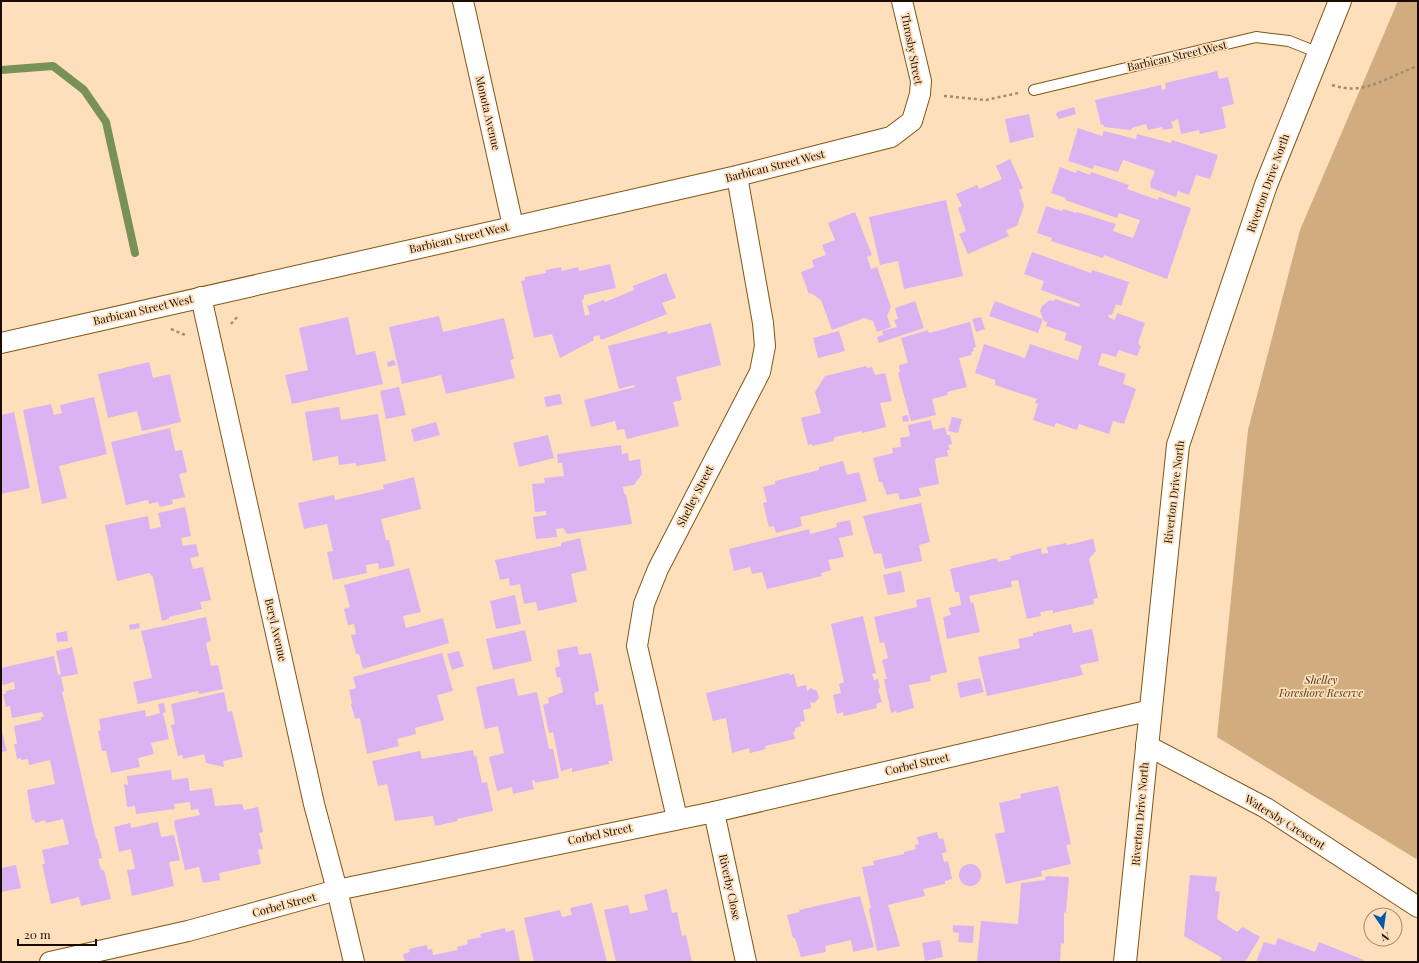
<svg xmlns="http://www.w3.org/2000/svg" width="1419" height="963" font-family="'Playfair Display',serif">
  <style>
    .green { fill: #d0ac7f }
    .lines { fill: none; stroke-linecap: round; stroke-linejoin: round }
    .stream { stroke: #779158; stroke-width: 8 }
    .building { fill: #dbb3f2 }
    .service-casing { stroke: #815614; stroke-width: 12 }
    .minor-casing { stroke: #815614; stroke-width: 22 }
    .tertiary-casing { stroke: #815614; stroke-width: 24 }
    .path { stroke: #a48c72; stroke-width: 2.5; stroke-dasharray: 3 3; stroke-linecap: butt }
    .service { stroke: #fff; stroke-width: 10 }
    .minor { stroke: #fff; stroke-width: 20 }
    .tertiary { stroke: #fff; stroke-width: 22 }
    .labels { text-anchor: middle; stroke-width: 3.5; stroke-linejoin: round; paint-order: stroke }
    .street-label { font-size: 11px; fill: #1b0b00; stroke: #fddfbb }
    .park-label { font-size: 11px; font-style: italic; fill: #513919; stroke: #fddfbb }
  </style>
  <rect width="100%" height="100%" fill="#fddfbb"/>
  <polygon class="green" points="1398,1 1418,1 1418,860 1217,737 1248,430 1300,230"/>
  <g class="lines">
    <polyline class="stream" points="1,70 53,66 84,90 106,122 135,253"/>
  </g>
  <g class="building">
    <polygon points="1217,71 1219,79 1228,77 1234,104 1222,107 1226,128 1200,134 1199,130 1181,134 1178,119 1171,122 1173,128 1163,130 1162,127 1148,130 1146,124 1132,128 1131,130 1104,127 1103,124 1101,125 1095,100 1161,85 1162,90 1166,89 1165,83"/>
    <polygon points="1074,107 1076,114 1059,119 1056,115 1057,112"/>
    <polygon points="1029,114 1034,137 1010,143 1005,119"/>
    <polygon points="1078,128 1102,136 1104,131 1136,139 1137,134 1171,143 1172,140 1218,155 1210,179 1196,175 1189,195 1178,191 1176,197 1151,188 1150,183 1155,171 1123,160 1118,172 1094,165 1093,169 1068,161"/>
    <polygon points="1010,159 1023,188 1019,190 1024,206 1017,226 1006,230 1009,236 968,254 959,234 966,231 958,208 962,206 956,194 977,185 979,189 1002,179 996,166"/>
    <polygon points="1060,167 1076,173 1077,170 1090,175 1091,172 1129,185 1127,189 1158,200 1159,197 1191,208 1167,279 1104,255 1103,258 1051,241 1052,238 1037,233 1046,206 1062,211 1063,209 1076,213 1077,212 1116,224 1113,231 1133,238 1140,220 1119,213 1117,218 1065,200 1066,198 1051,193"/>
    <polygon points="946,200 963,276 904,289 898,261 880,265 869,217"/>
    <polygon points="855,212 872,255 867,257 871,269 877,267 891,307 887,316 891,327 877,332 873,321 864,318 832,330 821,300 811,293 809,294 801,272 814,267 812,260 826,255 822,245 835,240 828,223"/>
    <polygon points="1032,252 1091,273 1092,270 1129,282 1121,306 1116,304 1112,315 1109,314 1108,317 1115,320 1117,313 1145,323 1138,343 1141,347 1137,356 1119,350 1116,357 1102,353 1098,365 1126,374 1123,384 1136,389 1124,424 1113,421 1109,434 1079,424 1077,430 1056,423 1054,427 1033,420 1038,404 1035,403 1037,399 995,385 995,380 975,373 984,344 1025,358 1030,344 1078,360 1082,346 1064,340 1067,333 1046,326 1047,322 1044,321 1040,311 1042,306 1050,300 1054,301 1055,299 1079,307 1080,304 1041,290 1044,281 1024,274"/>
    <polygon points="610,264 616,288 584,295 584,298 582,301 585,316 590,314 587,306 604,300 605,302 634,290 633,286 666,273 676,298 662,303 667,314 601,340 599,335 593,337 594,340 560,358 552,334 534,338 521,281 525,280 525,277 546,273 546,270 561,267 562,271 578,267 579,271"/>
    <polygon points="915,301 924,328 879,343 877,337 883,335 882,331 897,327 894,320 898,319 895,308"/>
    <polygon points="995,301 1043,319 1038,333 989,316"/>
    <polygon points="439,316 443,332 504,318 514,359 510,360 515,378 446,394 441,375 402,384 389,327"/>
    <polygon points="348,317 356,355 375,351 383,384 292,404 285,375 308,370 299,328"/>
    <polygon points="981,317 985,329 976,332 972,319"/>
    <polygon points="970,322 976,347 973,348 974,351 971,352 972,355 959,358 967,387 947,392 948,395 932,399 936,415 911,421 898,373 900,372 899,365 908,363 901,338 928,330 929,333"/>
    <polygon points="711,323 721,365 676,377 682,400 673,402 679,426 627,439 624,429 617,430 615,421 591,427 584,400 635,387 634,385 619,389 608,346 667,331 668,334"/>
    <polygon points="839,331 845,351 818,358 813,338"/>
    <polygon points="394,360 396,365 388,367 387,362"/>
    <polygon points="149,362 153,378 170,374 181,422 142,431 137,411 108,418 98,374"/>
    <polygon points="866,366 867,368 872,367 875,375 885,373 892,401 880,403 886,427 862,433 862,431 835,437 833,441 812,446 812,444 808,445 801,418 821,413 815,392 825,376"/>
    <polygon points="399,387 406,415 386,419 380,391"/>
    <polygon points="560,394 562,404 546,407 544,397"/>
    <polygon points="94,397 107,454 59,466 67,498 42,504 23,410 51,404 54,415 62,413 60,405"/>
    <polygon points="339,407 341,420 378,414 386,461 356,466 356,463 339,465 338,456 313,461 305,412"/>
    <polygon points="14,412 30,488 1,494 1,415"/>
    <polygon points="908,415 909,421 903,422 902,416"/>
    <polygon points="952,417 962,419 958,433 948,431"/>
    <polygon points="931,420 933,430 945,427 947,435 950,435 952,444 948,445 950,450 947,450 948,456 936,458 935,461 939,484 919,488 921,496 900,500 898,493 887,495 882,482 879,482 873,458 893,453 892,448 901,447 900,438 910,436 908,425"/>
    <polygon points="436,422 440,435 414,442 411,429"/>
    <polygon points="170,428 175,451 182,450 187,472 179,474 185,497 172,500 173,504 160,507 158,502 149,504 148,500 126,505 111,442"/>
    <polygon points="548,435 554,458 519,467 513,443"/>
    <polygon points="621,445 622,454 628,453 629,461 640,459 642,474 634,485 623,487 624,494 626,494 632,524 567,534 563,528 556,529 557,537 536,539 533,517 546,515 546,511 535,512 532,484 545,483 544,478 564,476 562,463 558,463 557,454"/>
    <polygon points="843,461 847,475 859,472 867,501 800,517 802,526 776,533 774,526 769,527 763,503 767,502 763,487 775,484 775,481 819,470 819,467"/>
    <polygon points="414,477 421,509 381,519 386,540 389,540 395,566 379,569 378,563 366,565 367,573 333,580 327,552 333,551 327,524 304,529 298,503 334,495 335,500 384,489 383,485"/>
    <polygon points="921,503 930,542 919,545 922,561 885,569 881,553 874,554 863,516"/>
    <polygon points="185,507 191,536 181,538 183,546 196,544 199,556 190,558 193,569 203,567 211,600 200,602 202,609 169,617 169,619 162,621 153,577 149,573 117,581 105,525 148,516 150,529 161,527 158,513"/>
    <polygon points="850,520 853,535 839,538 844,557 828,560 831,570 821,573 822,576 767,589 762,572 752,574 750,567 734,571 729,549 809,529 810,534 837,527 836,523"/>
    <polygon points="580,538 587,570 571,574 577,602 538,611 536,602 524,604 520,584 510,586 509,578 500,580 495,560 561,546 561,543"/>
    <polygon points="1093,539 1096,551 1089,559 1098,598 1093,599 1094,604 1053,613 1053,610 1040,612 1041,616 1027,619 1018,580 1011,581 1012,587 969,596 971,603 973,602 980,632 947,639 943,617 951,615 949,608 961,605 959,592 955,592 950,569 997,558 998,562 1011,559 1010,556 1041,548 1042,554 1048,553 1047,547 1066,543 1067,545"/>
    <polygon points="409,568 421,612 403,616 406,628 443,618 449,643 363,669 359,654 356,654 351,635 356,634 354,624 348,625 344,609 350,607 344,585"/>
    <polygon points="901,571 905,592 888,595 883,575"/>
    <polygon points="515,595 521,624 496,629 490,601"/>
    <polygon points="930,597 947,672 930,676 931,681 909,685 914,708 897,713 896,711 891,713 884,679 887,679 882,660 888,658 884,642 880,643 874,617 917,607 916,600"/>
    <polygon points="863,616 876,673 872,674 874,680 878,679 880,688 878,689 882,702 876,704 877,708 844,716 843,712 837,714 833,695 841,693 839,684 844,682 831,624"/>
    <polygon points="206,617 211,641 206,643 211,666 218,665 223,689 199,694 198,691 138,704 133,682 152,678 141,631"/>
    <polygon points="139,623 140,628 130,630 129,625"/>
    <polygon points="1071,624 1073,633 1092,629 1099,661 1080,665 1083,675 987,696 978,657 1020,648 1018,639 1033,636 1033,633"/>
    <polygon points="525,630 532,661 493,670 486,639"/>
    <polygon points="67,631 68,641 57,642 56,633"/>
    <polygon points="577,646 579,655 591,653 599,691 594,693 596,705 603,704 613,761 608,761 609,764 572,772 572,768 561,771 553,732 549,733 543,705 549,703 548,698 563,692 560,677 557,678 555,668 560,666 557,650"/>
    <polygon points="72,647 78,674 61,677 64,691 62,692 96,839 97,838 102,858 98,859 101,870 104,870 111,899 81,906 79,897 51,904 42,864 45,864 42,850 69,844 63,819 46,823 45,820 35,823 34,819 32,820 27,790 55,784 50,760 29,765 28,759 21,760 21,758 17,759 14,744 17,744 14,726 41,720 41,717 44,717 42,712 12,718 10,706 6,707 3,694 6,694 6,691 15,689 14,682 3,685 1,674 1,668 54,656 58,675 61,674 56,651"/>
    <polygon points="459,651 464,666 452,670 447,654"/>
    <polygon points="442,653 453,691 437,695 444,720 415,728 416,734 397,739 399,746 367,754 360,718 355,719 351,704 352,703 349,690 356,688 353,677"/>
    <polygon points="789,673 790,675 794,674 797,687 806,685 807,691 811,688 817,691 819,698 814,703 810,702 811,708 803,710 805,721 800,722 801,726 795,728 795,732 793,732 795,739 765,746 766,749 750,753 749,748 732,753 726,718 713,721 706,693"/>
    <polygon points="514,678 518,696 537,692 549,749 553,749 559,778 535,783 535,780 532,781 534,789 513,794 512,787 497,791 489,757 504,753 498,726 485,729 476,687"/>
    <polygon points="980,678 984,692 960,698 957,683"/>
    <polygon points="224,692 228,712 232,711 243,757 223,761 224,767 206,763 204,754 183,759 182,755 178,756 171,725 175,724 171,704"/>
    <polygon points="164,703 166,712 163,713 169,739 151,743 154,754 138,758 140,767 111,773 106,751 102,751 98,731 101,730 99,719 145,710 146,717 160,713 158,704"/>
    <polygon points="1,728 7,751 1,752"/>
    <polygon points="473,750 474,757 476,755 482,783 487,782 493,811 457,819 458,821 435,826 433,816 395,821 387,784 378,786 372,761 420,751 422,759"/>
    <polygon points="171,770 172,780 188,778 190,791 212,788 215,806 242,804 244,810 258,807 263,832 259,833 263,849 258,850 261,864 219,873 220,880 203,883 199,867 185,870 174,823 175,820 200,815 198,809 191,810 190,802 174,804 175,809 136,814 135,806 127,807 124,784 128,785 127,776"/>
    <polygon points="1058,786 1071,844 1066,845 1071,864 1041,871 1042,876 1006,884 995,834 1005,832 999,803 1021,798 1020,794"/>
    <polygon points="158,822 161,837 174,835 180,860 169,862 174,886 132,896 127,870 135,869 131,849 119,852 114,827 130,823 131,828"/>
    <polygon points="937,832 939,839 943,838 947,852 942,853 944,862 948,861 952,879 945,881 945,884 923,889 925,896 888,905 900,946 877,951 869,909 871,908 862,867 874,865 873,861 904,854 904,852 916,849 915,845 919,844 917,837"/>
    <circle cx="970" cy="875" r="11"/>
    <polygon points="16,865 21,888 1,892 1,868"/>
    <polygon points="1190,875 1217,877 1215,891 1220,892 1217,919 1237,932 1243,927 1260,937 1245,962 1219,962 1222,958 1184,936"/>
    <polygon points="1048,876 1069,877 1066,913 1064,912 1064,944 1061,943 1060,962 977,962 981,921 1018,924 1021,883 1045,880 1045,877"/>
    <polygon points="667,889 672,913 677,912 682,936 686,935 692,962 616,962 604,910 628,905 630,914 648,910 644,895"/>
    <polygon points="860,896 874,947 853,952 851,940 825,946 826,952 801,957 795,938 793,938 787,915 800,912 799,910"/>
    <polygon points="592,903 607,962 534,962 524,918 560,910 562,917 572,915 570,908"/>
    <polygon points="953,925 974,926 973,943 958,942 959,933 953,932"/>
    <polygon points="505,928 506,932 514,930 520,962 405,962 403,954 410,952 409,949 427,945 428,950 432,949 433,955 458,950 457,947 468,944 467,940 481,937 480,934"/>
    <polygon points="1278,938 1315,952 1319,942 1364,960 1363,962 1256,962 1264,942 1275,945"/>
    <polygon points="940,940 943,957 925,961 922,943"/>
  </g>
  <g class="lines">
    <g class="service-casing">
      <polyline id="service" points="1034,90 1256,37 1289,41 1319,53"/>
    </g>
    <g class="minor-casing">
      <g id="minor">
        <polyline points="463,1 513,226"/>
        <polyline points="201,297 314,804 337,890 354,962"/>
        <polyline points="1,343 737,176 891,137 912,121 920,94 921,81 902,1"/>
        <polyline points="1146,745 1266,808 1418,907"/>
        <polyline points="714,812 746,962"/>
        <polyline points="677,818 637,646 644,604 658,569 760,372 765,346 763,323 737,176"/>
        <polyline points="50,962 188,931 337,890 714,812 1151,710"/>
      </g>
    </g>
    <g class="tertiary-casing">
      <polyline id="tertiary" points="1125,962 1178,445 1266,185 1340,1"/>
    </g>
    <g class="path">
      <path d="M1332 85C1364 96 1385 78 1415 67L1418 68"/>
      <polyline points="944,96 986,100 1018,93"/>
      <polyline points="231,324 239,315"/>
      <polyline points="171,329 185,335"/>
    </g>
    <use href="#service" class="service"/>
    <use href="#minor" class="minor"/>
    <use href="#tertiary" class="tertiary"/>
  </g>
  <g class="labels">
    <g class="street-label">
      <text transform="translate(912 49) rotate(79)" y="4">Throsby Street</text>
      <text transform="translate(1177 56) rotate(-13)" y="4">Barbican Street West</text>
      <text transform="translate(488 113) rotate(77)" y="4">Monota Avenue</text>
      <text transform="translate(775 166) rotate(-14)" y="4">Barbican Street West</text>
      <text transform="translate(1268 183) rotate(-70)" y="4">Riverton Drive North</text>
      <text transform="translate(459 238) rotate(-13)" y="4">Barbican Street West</text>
      <text transform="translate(143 310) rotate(-13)" y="4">Barbican Street West</text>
      <text transform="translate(1174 492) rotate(-83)" y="4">Riverton Drive North</text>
      <text transform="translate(695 496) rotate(-63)" y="4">Shelley Street</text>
      <text transform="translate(276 630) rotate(77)" y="4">Beryl Avenue</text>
      <text transform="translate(917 764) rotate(-13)" y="4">Corbel Street</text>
      <text transform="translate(1140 814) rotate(-85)" y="4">Riverton Drive North</text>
      <text transform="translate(1285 822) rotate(32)" y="4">Watersby Crescent</text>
      <text transform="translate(600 834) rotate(-12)" y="4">Corbel Street</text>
      <text transform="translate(730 887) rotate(78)" y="4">Riverby Close</text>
      <text transform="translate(284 905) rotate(-15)" y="4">Corbel Street</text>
    </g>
    <g class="park-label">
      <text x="1321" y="684">Shelley<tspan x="1321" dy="13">Foreshore Reserve</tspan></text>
    </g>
  </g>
  <rect width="1419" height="963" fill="none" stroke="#1b0b00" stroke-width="4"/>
  <g transform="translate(1383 927) rotate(167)"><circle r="19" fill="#fddfbb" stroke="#a38a70"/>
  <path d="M0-3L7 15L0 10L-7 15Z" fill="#005aa8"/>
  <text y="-6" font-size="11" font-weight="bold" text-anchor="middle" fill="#1b0b00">N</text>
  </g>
  <path d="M18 939v6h78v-6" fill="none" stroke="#1b0b00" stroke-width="2"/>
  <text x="24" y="939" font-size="12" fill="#1b0b00" stroke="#fddfbb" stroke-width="3" paint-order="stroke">20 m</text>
</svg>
